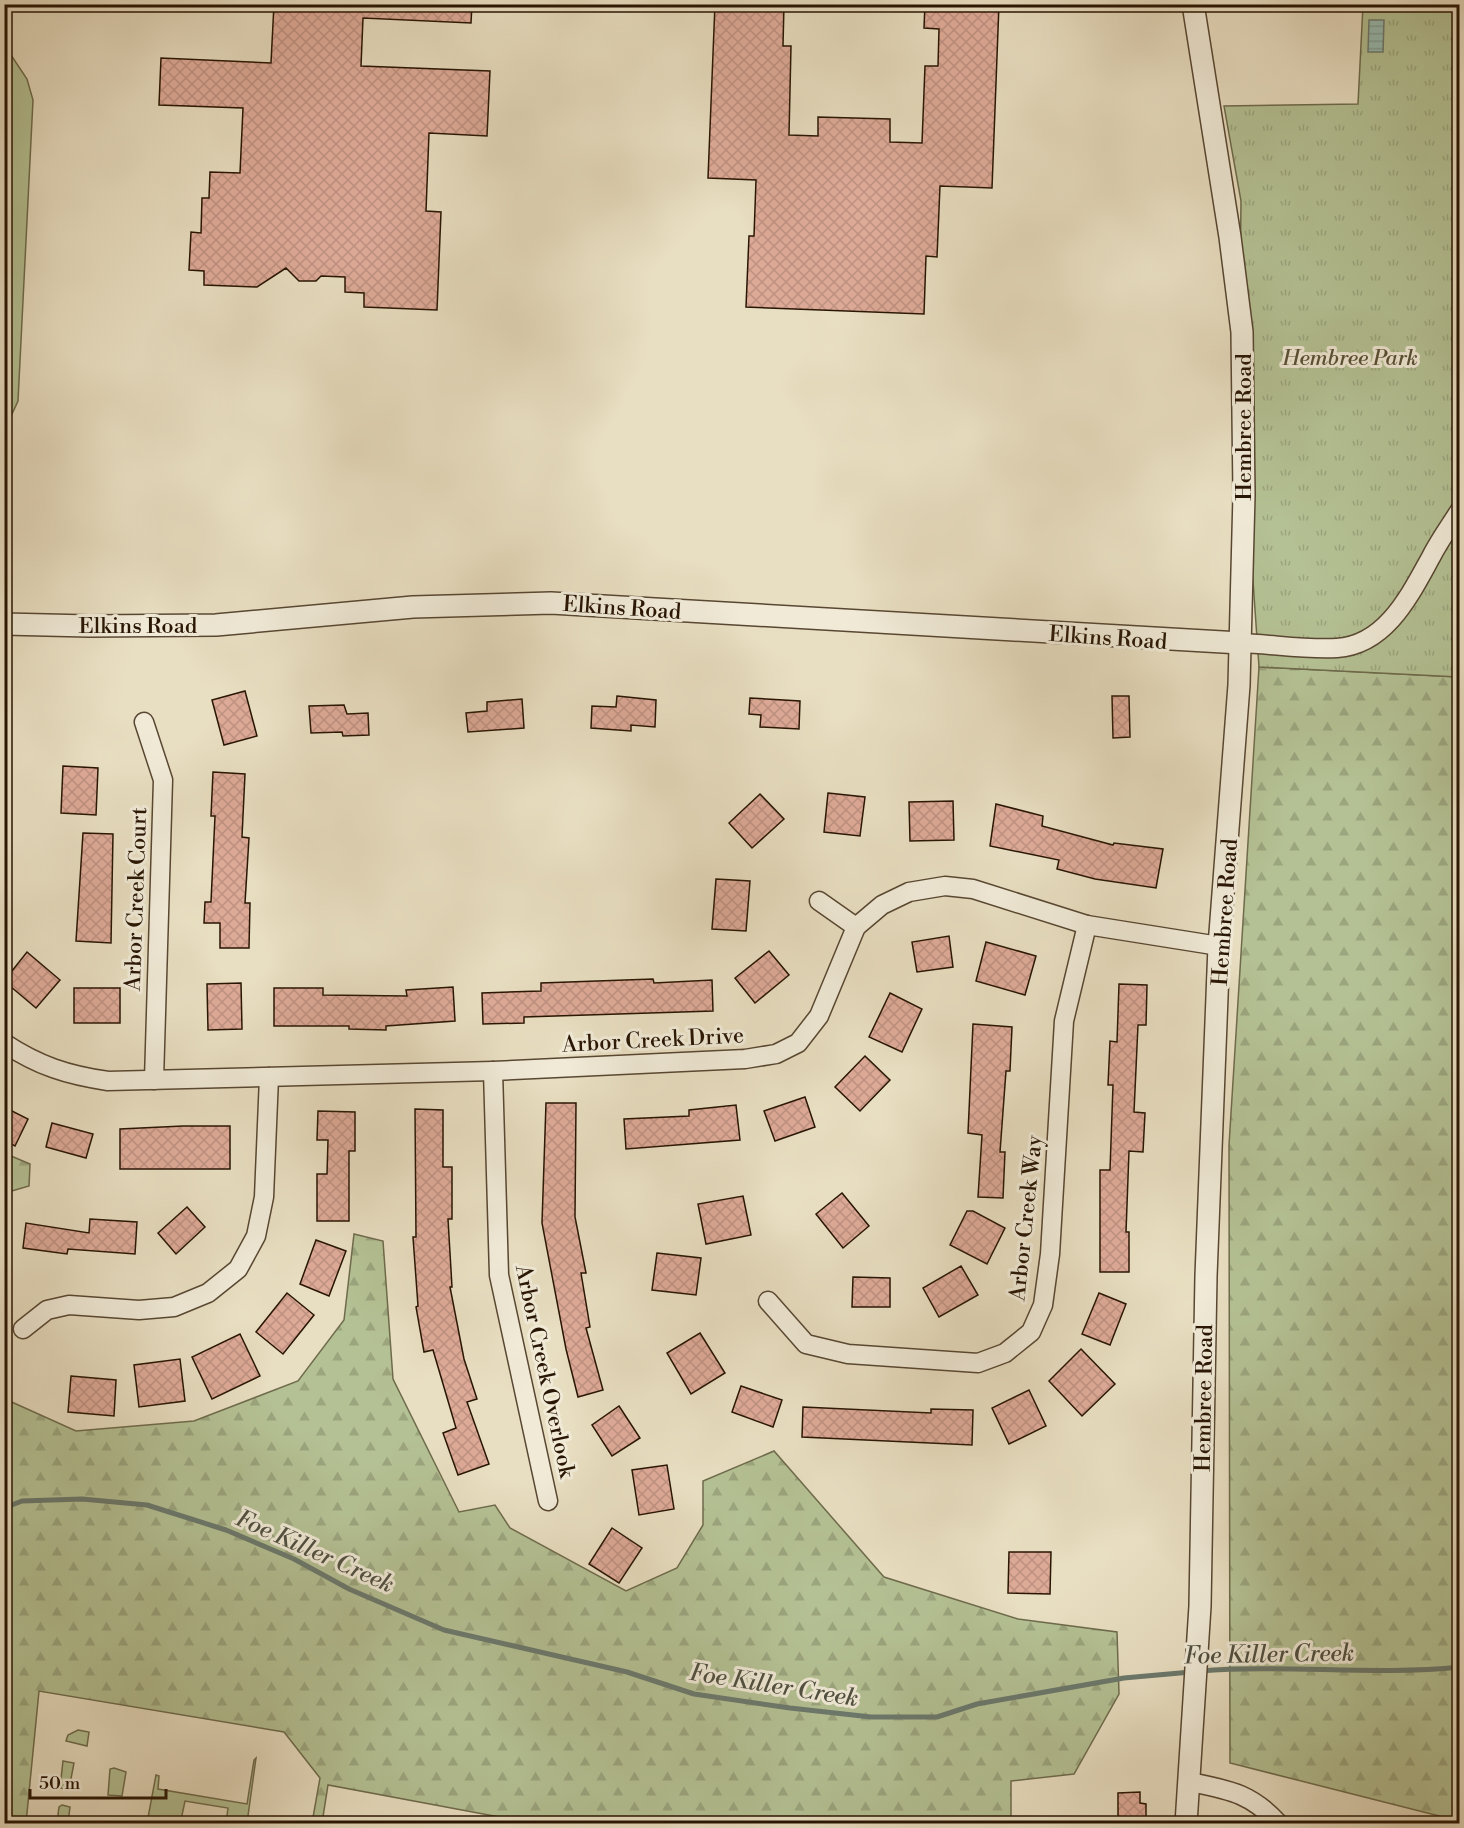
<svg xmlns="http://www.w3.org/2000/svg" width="1464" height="1828" font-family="'Libre Bodoni',serif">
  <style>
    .green { fill: #b4c194; stroke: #6e6b4c; stroke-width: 1.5 }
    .forest { fill: url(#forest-firs); stroke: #6e6b4c; stroke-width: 1.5 }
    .park { fill: url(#park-tufts); stroke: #6e6b4c; stroke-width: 1.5 }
    .water { fill: url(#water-rules); stroke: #6b796d; stroke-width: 1.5 }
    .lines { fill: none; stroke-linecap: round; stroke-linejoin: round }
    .stream { stroke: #6b796d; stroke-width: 5 }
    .building { fill: url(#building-cross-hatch); stroke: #281503; stroke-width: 1.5 }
    .minor-casing { stroke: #584732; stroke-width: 21 }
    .tertiary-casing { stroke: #584732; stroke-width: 24 }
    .minor { stroke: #f0ead7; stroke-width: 18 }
    .tertiary { stroke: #f0ead7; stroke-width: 21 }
    .labels { text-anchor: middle; stroke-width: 6; stroke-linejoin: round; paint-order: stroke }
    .park-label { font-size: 22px; font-style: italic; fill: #595136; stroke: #f0ead7 }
    .street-label { font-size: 22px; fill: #281503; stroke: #f0ead7 }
    .water-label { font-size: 24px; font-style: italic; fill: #4f4f41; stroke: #f0ead7 }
  </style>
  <defs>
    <pattern id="forest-firs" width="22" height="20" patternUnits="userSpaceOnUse" patternTransform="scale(1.5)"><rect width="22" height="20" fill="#b4c194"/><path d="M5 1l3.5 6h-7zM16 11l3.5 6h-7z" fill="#9ba57e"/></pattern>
    <pattern id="park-tufts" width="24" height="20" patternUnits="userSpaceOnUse" patternTransform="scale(1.5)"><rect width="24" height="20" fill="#b4c194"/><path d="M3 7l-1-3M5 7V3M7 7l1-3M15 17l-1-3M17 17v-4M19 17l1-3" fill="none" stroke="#9ba57e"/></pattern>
    <pattern id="water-rules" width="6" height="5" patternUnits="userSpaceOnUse" patternTransform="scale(1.5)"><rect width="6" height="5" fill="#97bcb3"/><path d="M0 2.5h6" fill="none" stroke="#82a198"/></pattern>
    <pattern id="building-cross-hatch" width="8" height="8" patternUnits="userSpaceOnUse" patternTransform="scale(1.5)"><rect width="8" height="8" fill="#deaa98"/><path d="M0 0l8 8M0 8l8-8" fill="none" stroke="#be9181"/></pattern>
  </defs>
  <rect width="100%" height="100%" fill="#e8dec1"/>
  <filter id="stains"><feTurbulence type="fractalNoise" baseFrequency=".00333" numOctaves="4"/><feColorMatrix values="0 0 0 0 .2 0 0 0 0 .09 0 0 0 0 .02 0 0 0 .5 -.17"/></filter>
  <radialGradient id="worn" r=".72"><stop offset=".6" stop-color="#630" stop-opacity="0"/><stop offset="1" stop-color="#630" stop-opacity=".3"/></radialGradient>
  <g class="green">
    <polygon points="5,46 27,79 33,100 18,401 5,429"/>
    <polygon points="78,1730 89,1732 87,1746 66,1741 68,1735"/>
    <polygon points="256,1758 247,1823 226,1823 228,1808 185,1801 181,1820 161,1818 160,1823 147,1823 156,1775 159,1776 158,1789 247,1804 254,1760"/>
    <polygon points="63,1761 74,1763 69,1789 60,1788"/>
    <polygon points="114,1768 126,1772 122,1796 108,1795 110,1769"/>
    <polygon points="62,1805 70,1807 68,1823 57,1823 59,1807"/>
  </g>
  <g class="forest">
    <polygon points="1259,667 1459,677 1459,1821 1230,1763 1229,1145"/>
    <polygon points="4,1153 30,1164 29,1186 5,1193"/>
    <polygon points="354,1234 383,1241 393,1379 459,1512 495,1505 510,1528 626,1591 677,1568 703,1525 703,1481 774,1451 884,1577 1018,1619 1117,1632 1119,1694 1074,1774 1011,1781 1011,1823 532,1823 328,1785 322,1823 312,1823 320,1778 284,1732 39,1691 26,1823 5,1823 5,1399 76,1431 194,1421 298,1381 344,1320"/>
  </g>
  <polygon class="park" points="1363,5 1459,5 1459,677 1259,667 1239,380 1241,201 1224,106 1358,104"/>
  <polygon class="water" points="1369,20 1384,20 1383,52 1368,52"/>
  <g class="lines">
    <g class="stream">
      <polyline points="4,1508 22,1501 82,1499 147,1505 226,1530 294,1559 349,1589 444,1630 627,1672 694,1694 790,1708 871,1717 937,1717 977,1704 1124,1678 1191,1672"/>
      <path d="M1200 1671C1287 1664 1373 1676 1460 1667"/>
    </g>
  </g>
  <g class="building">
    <polygon points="274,4 472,4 471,23 363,18 361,66 490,71 487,136 429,133 426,211 441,212 437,310 364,307 364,293 345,292 345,277 321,276 316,281 299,281 286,268 257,287 204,285 204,271 189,270 191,232 201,233 202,198 209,198 210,172 240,173 243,108 159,105 161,58 271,63"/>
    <polygon points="715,4 784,4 783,46 791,46 789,135 818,136 818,117 890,119 890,142 922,143 925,66 938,66 939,29 924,28 925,4 999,4 992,188 940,186 937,257 926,256 924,314 746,307 749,236 754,236 756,180 708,178"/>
    <polygon points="245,691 257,736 224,745 212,700"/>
    <polygon points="617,696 656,700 655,727 631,725 631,731 591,728 592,706 616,707"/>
    <polygon points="1112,696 1129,696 1130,737 1113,738"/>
    <polygon points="750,698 800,701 799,729 760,727 761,715 749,714"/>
    <polygon points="522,699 524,728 468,732 466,713 487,711 487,702"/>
    <polygon points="344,705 347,714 368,713 369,735 343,736 342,732 311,733 309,706"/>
    <polygon points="63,766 98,768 96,815 61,813"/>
    <polygon points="213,772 245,774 242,837 249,838 245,903 250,903 249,948 220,948 220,923 204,923 205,902 211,902 215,816 211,816"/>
    <polygon points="828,793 865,797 860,836 824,832"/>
    <polygon points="760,794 784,819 752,848 729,823"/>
    <polygon points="953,801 954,840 910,841 909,802"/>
    <polygon points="996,804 1043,816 1042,826 1113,845 1114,843 1163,849 1156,888 1095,879 1057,869 1059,860 990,846"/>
    <polygon points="83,833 113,834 111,943 76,941"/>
    <polygon points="716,879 750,881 746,931 712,929"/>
    <polygon points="949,936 953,967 917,972 912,942"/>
    <polygon points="986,942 1036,956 1025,995 976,981"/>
    <polygon points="769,951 789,975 755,1003 735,978"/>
    <polygon points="27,952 60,980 36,1008 4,981"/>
    <polygon points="653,979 654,983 712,980 713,1011 524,1017 524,1023 483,1024 482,993 541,991 541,983"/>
    <polygon points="241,983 242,1029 208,1030 207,984"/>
    <polygon points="1119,984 1147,985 1146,1025 1138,1025 1134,1112 1145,1113 1143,1152 1129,1151 1126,1232 1129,1232 1129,1272 1100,1272 1100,1170 1110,1170 1113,1085 1108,1085 1110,1041 1117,1042"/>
    <polygon points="453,987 455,1021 386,1026 386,1030 349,1029 349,1026 274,1026 274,988 323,988 323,995 407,996 406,990"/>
    <rect x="74" y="988" width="46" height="35"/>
    <polygon points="890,993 922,1009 902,1052 869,1037"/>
    <polygon points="973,1024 1012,1027 1010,1071 1006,1071 1000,1152 1005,1152 1003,1198 978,1197 982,1135 968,1133"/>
    <polygon points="865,1056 890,1080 860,1111 835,1087"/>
    <polygon points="805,1097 815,1127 775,1141 764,1111"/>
    <polygon points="546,1103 576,1103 575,1217 586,1273 581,1273 590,1327 586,1328 603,1390 578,1397 566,1349 542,1223"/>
    <polygon points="736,1105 740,1140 626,1149 624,1119 689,1116 689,1110"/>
    <polygon points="4,1107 28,1119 15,1146 4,1140"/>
    <polygon points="415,1109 443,1110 443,1167 452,1167 452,1219 448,1219 452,1287 450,1287 464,1359 477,1399 467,1402 489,1464 458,1475 443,1433 456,1428 433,1350 424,1352 416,1307 418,1306 413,1237 416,1237"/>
    <polygon points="318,1111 355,1112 355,1151 349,1151 349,1221 317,1221 317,1174 327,1174 328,1140 317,1140"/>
    <polygon points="52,1123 93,1134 86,1158 46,1147"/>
    <polygon points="183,1126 230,1126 230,1169 120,1169 120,1129"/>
    <polygon points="842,1193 869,1226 843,1248 816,1214"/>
    <polygon points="743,1196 751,1235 706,1244 698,1204"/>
    <polygon points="187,1207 205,1227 176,1254 158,1233"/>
    <polygon points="967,1211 973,1211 1005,1228 987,1264 950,1245"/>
    <polygon points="90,1219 137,1222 135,1254 68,1249 67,1254 23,1248 26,1223 89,1233"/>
    <polygon points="316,1240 346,1251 329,1296 300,1284"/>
    <polygon points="657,1253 701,1258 696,1295 652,1290"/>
    <polygon points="961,1266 978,1295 939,1317 923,1288"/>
    <polygon points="853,1277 890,1278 890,1307 852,1307"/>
    <polygon points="287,1293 314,1315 283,1354 256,1332"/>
    <polygon points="1099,1293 1126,1304 1110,1345 1082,1334"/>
    <polygon points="700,1333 725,1373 691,1394 667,1353"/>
    <polygon points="240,1334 260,1376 212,1399 192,1357"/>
    <polygon points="1081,1349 1115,1384 1082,1416 1049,1381"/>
    <polygon points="180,1359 185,1401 139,1407 134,1365"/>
    <polygon points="71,1376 116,1380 114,1416 68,1412"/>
    <polygon points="741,1386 782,1400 773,1427 732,1412"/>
    <polygon points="1029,1390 1046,1426 1009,1444 992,1408"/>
    <polygon points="619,1406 640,1438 612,1456 592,1425"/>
    <polygon points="803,1407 931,1413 931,1409 973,1410 972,1445 802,1437"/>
    <polygon points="667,1465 674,1509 639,1515 632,1470"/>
    <polygon points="612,1528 642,1548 619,1583 589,1564"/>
    <polygon points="1009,1552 1051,1552 1050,1594 1008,1593"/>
    <polygon points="1140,1792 1140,1803 1146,1804 1146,1824 1118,1824 1118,1793"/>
  </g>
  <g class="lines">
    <g class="minor-casing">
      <g id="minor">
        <path d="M1240 643C1272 644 1305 650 1337 648 1386 645 1410 595 1431 557 1439 541 1450 526 1460 510"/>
        <polyline points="144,722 163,780 154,1080"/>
        <polyline points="819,901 856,927"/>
        <path d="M4 1043C39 1066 67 1075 108 1081L493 1071 745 1059 776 1054 798 1043 819 1016 856 927 882 905 909 892 945 886 973 889 1087 925 1219 946"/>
        <polyline points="493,1071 499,1275 548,1501"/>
        <polyline points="768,1301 806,1344 848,1354 978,1363 1005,1353 1031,1332 1043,1305 1050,1254 1064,1021 1087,925"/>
        <polyline points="23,1329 47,1310 69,1305 139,1310 174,1307 208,1293 238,1269 256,1236 264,1197 269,1077"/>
        <path d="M1190 1782C1229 1790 1251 1793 1279 1824"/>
      </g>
    </g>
    <g class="tertiary-casing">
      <g id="tertiary">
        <polyline points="4,624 89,626 216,625 413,607 551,603 1240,643"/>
        <polyline points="1186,1824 1200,1606 1206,1276 1219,946 1239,685 1244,495 1242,332 1230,237 1193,4"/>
      </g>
    </g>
    <use href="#minor" class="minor"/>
    <use href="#tertiary" class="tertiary"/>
  </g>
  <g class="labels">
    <g class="park-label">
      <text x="1350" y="365">Hembree Park</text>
    </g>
    <g class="street-label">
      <text transform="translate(1243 427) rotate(-90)" y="8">Hembree Road</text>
      <text transform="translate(622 607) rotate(4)" y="8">Elkins Road</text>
      <text x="138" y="633">Elkins Road</text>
      <text transform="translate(1108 637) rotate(4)" y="8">Elkins Road</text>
      <text transform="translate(135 899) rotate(-88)" y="8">Arbor Creek Court</text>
      <text transform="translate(1224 912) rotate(-86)" y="8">Hembree Road</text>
      <text transform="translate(653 1039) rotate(-3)" y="8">Arbor Creek Drive</text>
      <text transform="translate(1025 1218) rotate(-84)" y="8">Arbor Creek Way</text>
      <text transform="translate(546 1371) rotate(78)" y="8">Arbor Creek Overlook</text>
      <text transform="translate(1203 1398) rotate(-89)" y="8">Hembree Road</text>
    </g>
    <g class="water-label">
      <text transform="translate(315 1551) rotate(24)" y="8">Foe Killer Creek</text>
      <text transform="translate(1269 1654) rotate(-1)" y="8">Foe Killer Creek</text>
      <text transform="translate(774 1685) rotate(9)" y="8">Foe Killer Creek</text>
    </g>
  </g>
  <rect width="1464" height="1828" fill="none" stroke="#e8dec1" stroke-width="24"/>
  <rect x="6" y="6" width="1452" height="1816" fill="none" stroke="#281503" stroke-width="3"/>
  <rect x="12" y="12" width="1440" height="1804" fill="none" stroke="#281503" stroke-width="1.5"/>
  <path d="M30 1789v9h136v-9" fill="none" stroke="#281503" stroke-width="3"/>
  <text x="39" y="1789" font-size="18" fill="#281503" stroke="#f0ead7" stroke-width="4.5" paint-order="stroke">50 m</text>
  <rect width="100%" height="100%" filter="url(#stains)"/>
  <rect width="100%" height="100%" fill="url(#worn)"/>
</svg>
